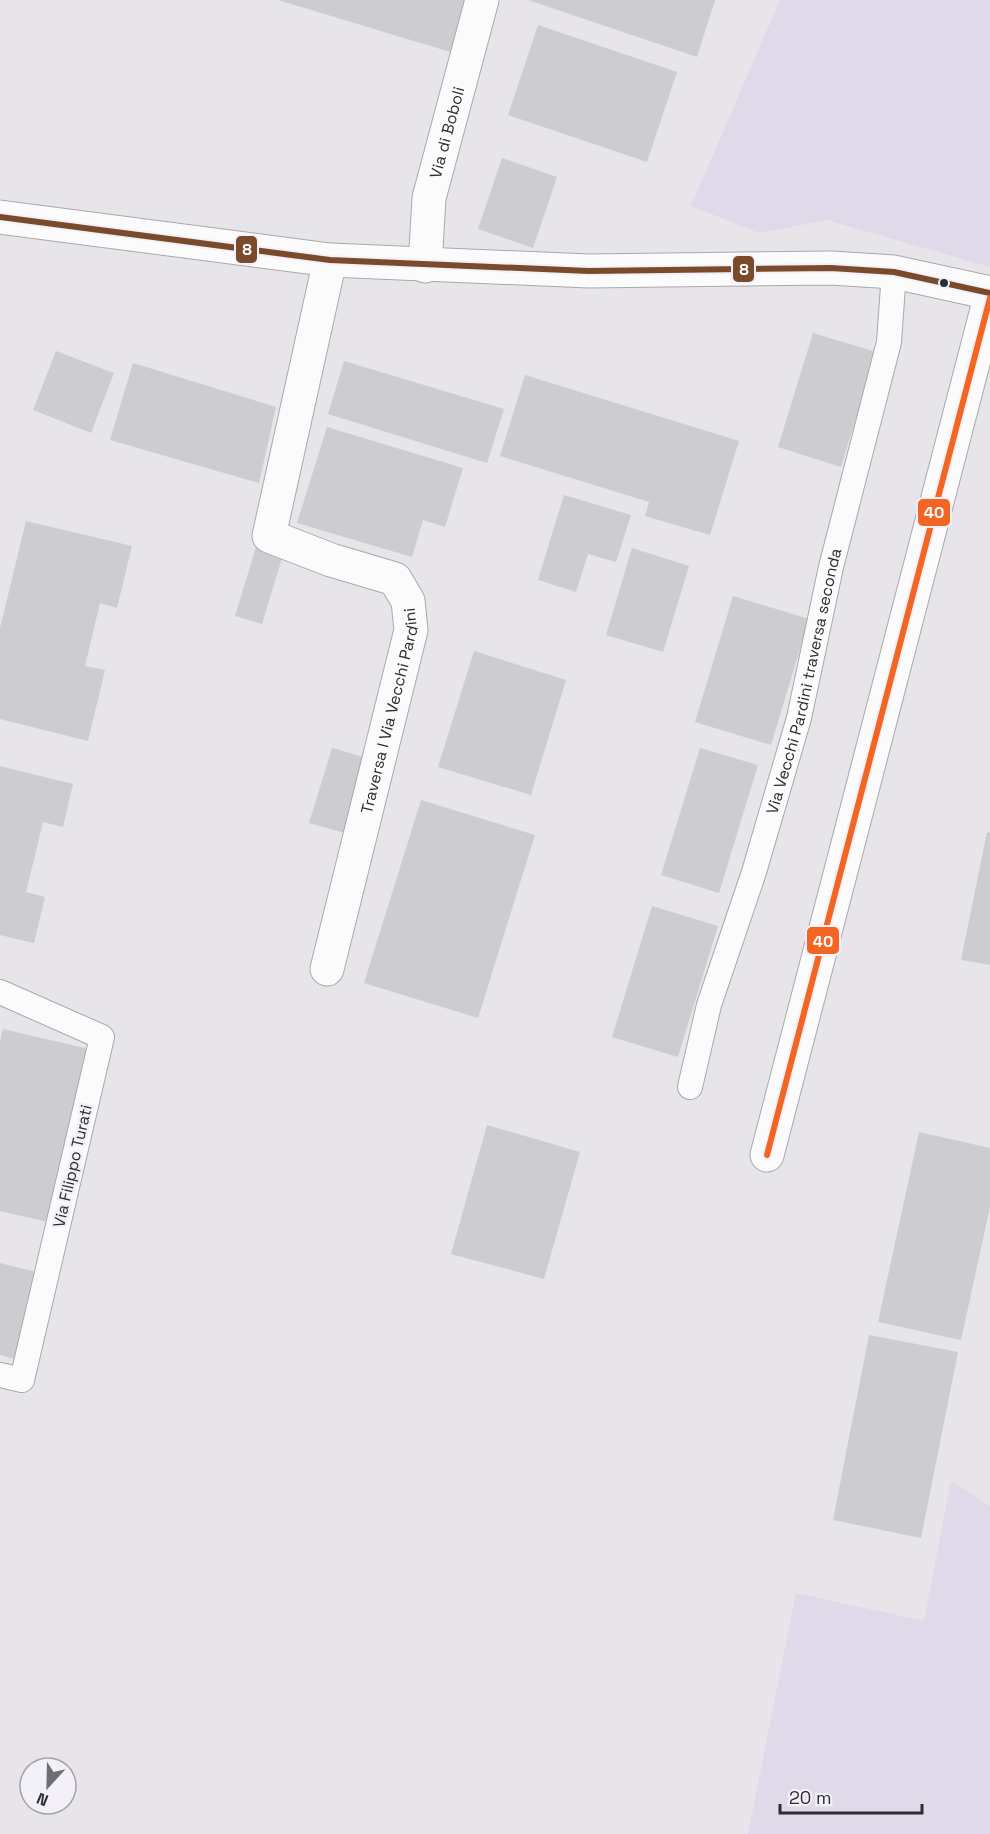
<svg xmlns="http://www.w3.org/2000/svg" width="990" height="1834" font-family="'Space Grotesk',sans-serif">
  <style>
    .green { fill: #dfd9e9 }
    .building { fill: #cdccd0 }
    .lines { fill: none; stroke-linecap: round; stroke-linejoin: round }
    .service-casing { stroke: #a9a8ab; stroke-width: 26 }
    .minor-casing { stroke: #a9a8ab; stroke-width: 35 }
    .service { stroke: #fbfbfc; stroke-width: 24 }
    .minor { stroke: #fbfbfc; stroke-width: 33 }
    .bus-1-casing { stroke: #f3f0f9; stroke-width: 10 }
    .bus-2-casing { stroke: #f3f0f9; stroke-width: 10 }
    .bus-1 { stroke: #7a4b2a; stroke-width: 6 }
    .bus-2 { stroke: #f26522; stroke-width: 6 }
    .bus-dot { fill: #2d2c2f; stroke: #f3f0f9; stroke-width: 2 }
    .labels { text-anchor: middle; stroke-width: 5; stroke-linejoin: round; paint-order: stroke }
    .street-label { font-size: 16px; fill: #2d2c2f; stroke: #f3f0f9 }
    .line-badge { stroke: #f3f0f9; stroke-width: 2 }
    .badge-label { font-size: 16px; text-anchor: middle; font-weight: bold; fill: #fff }
  </style>
  <rect width="100%" height="100%" fill="#e7e5ea"/>
  <g class="green">
    <polygon points="780,0 990,0 990,267 827,220 759,233 691,206"/>
    <polygon points="951,1481 990,1506 990,1834 748,1834 796,1593 924,1621"/>
  </g>
  <g class="building">
    <polygon points="278,0 470,0 457,54"/>
    <polygon points="528,0 715,0 697,57"/>
    <polygon points="538,25 677,72 647,162 508,115"/>
    <polygon points="502,158 557,177 533,248 478,229"/>
    <polygon points="813,333 876,352 841,467 778,447"/>
    <polygon points="56,351 114,373 91,433 33,410"/>
    <polygon points="344,361 504,409 487,463 328,414"/>
    <polygon points="133,363 276,407 259,483 110,440"/>
    <polygon points="525,375 739,441 710,535 645,516 649,502 500,456"/>
    <polygon points="327,427 463,468 445,527 423,520 412,557 297,523"/>
    <polygon points="564,495 631,515 616,562 588,554 576,592 538,580"/>
    <polygon points="26,521 132,546 117,608 100,603 85,666 105,670 88,741 0,719 0,628"/>
    <polygon points="256,547 283,555 262,624 235,616"/>
    <polygon points="632,548 689,566 663,652 606,635"/>
    <polygon points="733,596 809,619 771,745 695,722"/>
    <polygon points="474,651 566,680 531,795 438,767"/>
    <polygon points="332,748 371,759 348,834 309,823"/>
    <polygon points="700,748 758,765 719,893 661,875"/>
    <polygon points="0,766 73,784 63,827 43,822 26,892 45,897 34,943 0,935"/>
    <polygon points="421,800 535,835 478,1018 364,983"/>
    <polygon points="987,832 990,833 990,965 961,960"/>
    <polygon points="652,906 718,926 678,1057 612,1037"/>
    <polygon points="3,1029 93,1050 52,1223 0,1211 0,1042"/>
    <polygon points="487,1125 580,1152 544,1279 451,1254"/>
    <polygon points="919,1132 990,1148 990,1207 961,1340 878,1322"/>
    <polygon points="0,1263 36,1272 15,1359 0,1355"/>
    <polygon points="869,1335 958,1352 921,1538 833,1520"/>
  </g>
  <g class="lines">
    <g class="service-casing">
      <g id="service">
        <polyline points="0,992 102,1037 22,1380 0,1375"/>
        <path id="s1" d="M690 1087 709 1005 754 872 799 718 831 567 889 342 894 272"/>
      </g>
    </g>
    <g class="minor-casing">
      <g id="minor">
        <polyline points="0,217 330,260 589,271 831,268 894,272 990,293"/>
        <path id="s2" d="M425 266 429 198 482 0"/>
        <path id="s3" d="M327 969 411 630 408 601 395 579 331 560 269 536 330 260"/>
        <polyline points="767,1155 990,298"/>
      </g>
    </g>
    <use href="#service" class="service"/>
    <use href="#minor" class="minor"/>
    <g class="bus-1-casing">
      <polyline id="bus-1" points="0,217 330,260 589,271 831,268 894,272 990,293"/>
    </g>
    <g class="bus-2-casing">
      <polyline id="bus-2" points="767,1155 990,298"/>
    </g>
    <use href="#bus-1" class="bus-1"/>
    <use href="#bus-2" class="bus-2"/>
  </g>
  <circle class="bus-dot" cx="944" cy="283" r="5"/>
  <g class="labels">
    <g class="street-label">
      <text dy="6" stroke="none"><textPath href="#s2" startOffset="136">Via di Boboli</textPath></text>
      <text dy="6" stroke="none"><textPath href="#s1" startOffset="422">Via Vecchi Pardini traversa seconda</textPath></text>
      <text dy="6" stroke="none"><textPath href="#s3" startOffset="266">Traversa I Via Vecchi Pardini</textPath></text>
      <text transform="translate(72 1166) rotate(-77)" y="6">Via Filippo Turati</text>
    </g>
  </g>
  <g class="line-badge">
    <rect x="235" y="235" width="23" height="29" rx="6" fill="#7a4b2a"/>
    <rect x="732" y="255" width="23" height="28" rx="6" fill="#7a4b2a"/>
    <rect x="917" y="498" width="34" height="29" rx="6" fill="#f26522"/>
    <rect x="806" y="926" width="34" height="29" rx="6" fill="#f26522"/>
  </g>
  <g class="badge-label">
    <text x="247" y="255">8</text>
    <text x="744" y="275">8</text>
    <text x="934" y="518">40</text>
    <text x="823" y="947">40</text>
  </g>
  <g transform="translate(48 1786) rotate(202)"><circle r="28" fill="#f3f0f9" stroke="#a4a2a8" stroke-width="1.5"/>
  <path d="M0-4.5L10 22L0 15L-10 22Z" fill="#6e6d70"/>
  <text y="-9" font-size="16" font-weight="bold" text-anchor="middle" fill="#2d2c2f">N</text>
  </g>
  <path d="M780 1804v9h142v-9" fill="none" stroke="#2d2c2f" stroke-width="3"/>
  <text x="789" y="1804" font-size="18" fill="#2d2c2f" stroke="#f3f0f9" stroke-width="4.5" paint-order="stroke">20 m</text>
</svg>
